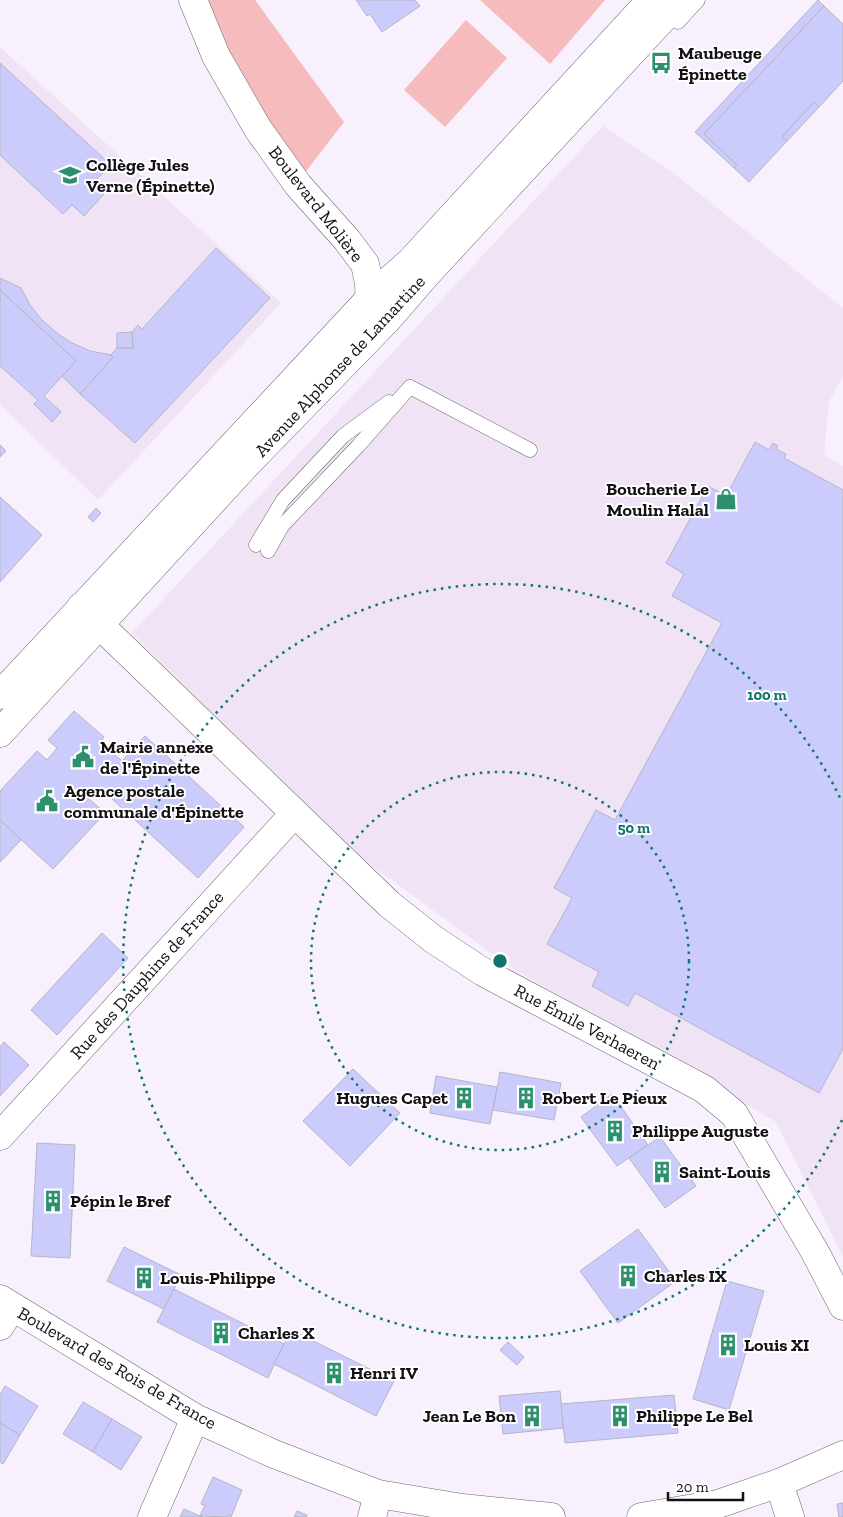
<svg xmlns="http://www.w3.org/2000/svg" width="843" height="1517" font-family="'Zilla Slab',serif">
  <style>
    .built { fill: #f0e3f5 }
    .green { fill: #f5bbbd }
    .building { fill: #ccccfc; stroke: #b5b5c3 }
    .lines { fill: none; stroke-linecap: round; stroke-linejoin: round }
    .service-casing { stroke: #6d6671; stroke-width: 15 }
    .minor-casing { stroke: #6d6671; stroke-width: 29 }
    .service { stroke: #fff; stroke-width: 14 }
    .minor { stroke: #fff; stroke-width: 28 }
    .ring { fill: none; stroke: #0f766e; stroke-width: 2.5; stroke-dasharray: 2.5 5 }
    .labels { text-anchor: middle; stroke-width: 4; stroke-linejoin: round; paint-order: stroke }
    .poi-label { font-size: 18px; font-weight: bold; fill: #141116; stroke: #fff; text-anchor: start }
    .street-label { font-size: 18px; fill: #141116; stroke: #fff }
    .centre { fill: #0f766e; stroke: #fff; stroke-width: 2.5 }
    .ring-label { font-size: 15px; text-anchor: middle; font-weight: bold; fill: #0f766e; stroke: #fff; stroke-width: 4; stroke-linejoin: round; paint-order: stroke }
  </style>
  <rect width="100%" height="100%" fill="#f8f0fc"/>
  <g class="built">
    <polygon points="0,47 281,303 98,500 0,404"/>
    <polygon points="603,126 672,172 843,308 843,375 829,402 824,455 843,466 843,1257 776,1122 509,966 337,840 132,633"/>
  </g>
  <g class="green">
    <polygon points="199,0 255,0 344,122 300,179"/>
    <polygon points="480,0 605,0 550,64"/>
    <polygon points="466,20 507,58 445,127 404,90"/>
  </g>
  <g class="building">
    <polygon points="356,0 415,0 420,6 382,32 370,14 367,16"/>
    <polygon points="818,0 824,6 704,134 737,165 734,168 695,132"/>
    <polygon points="824,6 843,24 843,81 819,107 814,102 782,137 787,141 749,182 734,168 737,165 704,134"/>
    <polygon points="0,63 111,165 93,183 104,194 84,216 72,205 63,214 0,155"/>
    <polygon points="814,102 819,107 787,141 782,137"/>
    <polygon points="216,248 270,298 135,443 80,394 113,357 111,355 117,348 133,348 132,332 138,325 142,329"/>
    <polygon points="0,278 21,288 30,305 42,320 58,334 72,343 90,351 111,355 113,357 80,394 62,376 76,361 0,290"/>
    <polygon points="0,290 76,361 44,396 61,412 52,422 34,404 38,400 0,366"/>
    <polygon points="132,332 133,348 117,348 117,333"/>
    <polygon points="755,442 769,450 773,443 778,446 776,449 786,454 784,458 843,490 843,1049 819,1093 635,993 628,1006 592,986 599,972 547,944 572,898 554,888 596,810 615,820 722,623 672,596 684,574 666,563 708,486 726,496"/>
    <polygon points="0,445 6,451 0,457"/>
    <polygon points="0,497 42,535 0,582"/>
    <polygon points="96,508 101,513 93,522 88,517"/>
    <polygon points="74,711 104,737 100,742 122,761 145,736 244,827 198,878 99,787 88,798 105,813 53,869 0,820 0,791 37,751 47,760 57,748 48,740"/>
    <polygon points="0,820 21,840 0,862"/>
    <polygon points="102,933 128,958 57,1035 31,1010"/>
    <polygon points="4,1042 29,1065 0,1096 0,1047"/>
    <polygon points="353,1069 400,1113 350,1166 303,1121"/>
    <polygon points="500,1072 561,1083 554,1120 493,1110"/>
    <polygon points="436,1076 497,1087 490,1124 430,1113"/>
    <polygon points="612,1094 648,1145 617,1166 581,1117"/>
    <polygon points="660,1137 696,1186 665,1208 629,1158"/>
    <polygon points="37,1143 75,1145 70,1258 31,1256"/>
    <polygon points="638,1229 676,1281 618,1323 580,1271"/>
    <polygon points="124,1247 181,1275 164,1309 107,1281"/>
    <polygon points="727,1281 764,1291 729,1410 693,1399"/>
    <polygon points="174,1289 284,1344 268,1378 157,1322"/>
    <polygon points="291,1330 394,1381 376,1416 274,1364"/>
    <polygon points="508,1342 524,1357 517,1365 500,1350"/>
    <polygon points="5,1386 38,1406 20,1435 0,1423 0,1395"/>
    <polygon points="560,1391 564,1428 503,1434 499,1396"/>
    <polygon points="674,1395 678,1433 565,1443 561,1404"/>
    <polygon points="83,1402 112,1419 93,1452 63,1434"/>
    <polygon points="112,1419 142,1437 121,1470 93,1452"/>
    <polygon points="0,1423 20,1435 3,1464 0,1462"/>
    <polygon points="213,1477 242,1490 231,1517 228,1515 228,1517 200,1516 205,1505 201,1504"/>
    <polygon points="843,1503 843,1517 839,1517 837,1504"/>
    <polygon points="184,1509 200,1516 203,1517 180,1517"/>
    <polygon points="297,1511 307,1515 306,1517 294,1517"/>
  </g>
  <g class="lines">
    <g class="service-casing">
      <g id="service">
        <polyline points="678,22 698,0"/>
        <polyline points="256,545 283,500 343,436 389,402"/>
        <polyline points="268,551 282,526 358,446 410,387 530,450"/>
      </g>
    </g>
    <g class="minor-casing">
      <g id="minor">
        <polyline points="193,0 216,56 258,129 298,185 347,240 365,264 369,283 370,310"/>
        <polyline points="81,607 389,904 433,939 483,972 704,1089 734,1114 815,1252 843,1306"/>
        <polyline points="0,695 375,293 410,262 651,0"/>
        <polyline points="0,733 245,466 386,321 425,276 680,0"/>
        <polyline points="0,1136 294,814"/>
        <polyline points="0,1299 195,1418 274,1454 378,1494 462,1508 551,1517"/>
        <polyline points="0,1326 12,1307"/>
        <polyline points="779,1483 790,1517"/>
        <polyline points="152,1517 195,1418"/>
        <polyline points="372,1517 378,1494"/>
        <polyline points="641,1517 718,1504 779,1483 843,1455"/>
      </g>
    </g>
    <use href="#service" class="service"/>
    <use href="#minor" class="minor"/>
  </g>
  <g class="ring">
    <circle cx="500" cy="961" r="189"/>
    <path d="M842 1120A377 377 0 1 1 842 802"/>
  </g>
  <defs>
    <g id="bus-bare" transform="scale(1.725)"><path d="M-5-6H5V4H4V6H2V4H-2V6H-4V4H-5ZM-3.5-4V0h7V-4ZM-3.5 1.2v1.5H-2V1.2ZM2 1.2v1.5H3.5V1.2Z" fill="#2b906b" stroke="#fff" stroke-width="2.5" paint-order="stroke"/></g>
    <g id="school-bare" transform="scale(1.725)"><path d="M0-5L7-2L0 1L-7-2ZM-4 1L0 2.5L4 1V4Q0 6-4 4Z" fill="#2b906b" stroke="#fff" stroke-width="2.5" paint-order="stroke"/></g>
    <g id="shop-bare" transform="scale(1.725)"><path d="M-5-2.5h2.3a2.7 3.5 0 0 1 5.4 0H5L5.5 6h-11ZM-1.5-2.5h3a1.5 2.3 0 0 0-3 0Z" fill="#2b906b" stroke="#fff" stroke-width="2.5" paint-order="stroke"/></g>
    <g id="civic-bare" transform="scale(1.725)"><path d="M-.6-6.5H3V-4.5H.6V-3L4-1V1h2V6H-6V1h2V-1L-.6-3ZM-1.2 2.5V6h2.4V2.5Z" fill="#2b906b" stroke="#fff" stroke-width="2.5" paint-order="stroke"/></g>
    <g id="building-bare" transform="scale(1.725)"><path d="M-4-6H4V6H1V3H-1V6H-4ZM-2.5-4.3h1.7v1.8h-1.7ZM.8-4.3h1.7v1.8H.8ZM-2.5-1h1.7V.8h-1.7ZM.8-1h1.7V.8H.8Z" fill="#2b906b" stroke="#fff" stroke-width="2.5" paint-order="stroke"/></g>
  </defs>
  <g fill-rule="evenodd">
    <use href="#bus-bare" x="661" y="63"/>
    <use href="#school-bare" x="70" y="175"/>
    <use href="#shop-bare" x="726" y="499"/>
    <use href="#civic-bare" x="83" y="757"/>
    <use href="#civic-bare" x="47" y="801"/>
    <use href="#building-bare" x="464" y="1098"/>
    <use href="#building-bare" x="526" y="1098"/>
    <use href="#building-bare" x="615" y="1131"/>
    <use href="#building-bare" x="662" y="1172"/>
    <use href="#building-bare" x="53" y="1201"/>
    <use href="#building-bare" x="628" y="1276"/>
    <use href="#building-bare" x="144" y="1278"/>
    <use href="#building-bare" x="221" y="1333"/>
    <use href="#building-bare" x="728" y="1345"/>
    <use href="#building-bare" x="334" y="1373"/>
    <use href="#building-bare" x="532" y="1416"/>
    <use href="#building-bare" x="620" y="1416"/>
  </g>
  <g class="labels">
    <g class="poi-label">
      <text x="678" y="59">Maubeuge<tspan x="678" dy="21">Épinette</tspan></text>
      <text x="86" y="171">Collège Jules<tspan x="86" dy="21">Verne (Épinette)</tspan></text>
      <text x="709" y="495" text-anchor="end">Boucherie Le<tspan x="709" dy="21">Moulin Halal</tspan></text>
      <text x="100" y="753">Mairie annexe<tspan x="100" dy="21">de l'Épinette</tspan></text>
      <text x="64" y="797">Agence postale<tspan x="64" dy="21">communale d'Épinette</tspan></text>
      <text x="448" y="1104" text-anchor="end">Hugues Capet</text>
      <text x="542" y="1104">Robert Le Pieux</text>
      <text x="632" y="1137">Philippe Auguste</text>
      <text x="679" y="1178">Saint-Louis</text>
      <text x="70" y="1207">Pépin le Bref</text>
      <text x="644" y="1282">Charles IX</text>
      <text x="160" y="1284">Louis-Philippe</text>
      <text x="238" y="1339">Charles X</text>
      <text x="744" y="1351">Louis XI</text>
      <text x="350" y="1379">Henri IV</text>
      <text x="516" y="1422" text-anchor="end">Jean Le Bon</text>
      <text x="636" y="1422">Philippe Le Bel</text>
    </g>
    <g class="street-label">
      <text transform="translate(316 204) rotate(52)" y="6">Boulevard Molière</text>
      <text transform="translate(340 366) rotate(-47)" y="6">Avenue Alphonse de Lamartine</text>
      <text transform="translate(147 975) rotate(-48)" y="6">Rue des Dauphins de France</text>
      <text transform="translate(587 1027) rotate(28)" y="6">Rue Émile Verhaeren</text>
      <text transform="translate(117 1368) rotate(30)" y="6">Boulevard des Rois de France</text>
    </g>
  </g>
  <circle cx="500" cy="961" r="8" class="centre"/>
  <g class="ring-label">
    <text x="767" y="700">100 m</text>
    <text x="634" y="833">50 m</text>
  </g>
  <path d="M668 1492v8h75v-8" fill="none" stroke="#141116" stroke-width="2.5"/>
  <text x="676" y="1492" font-size="15" fill="#141116" stroke="#ffffff" stroke-width="4" paint-order="stroke">20 m</text>
</svg>
